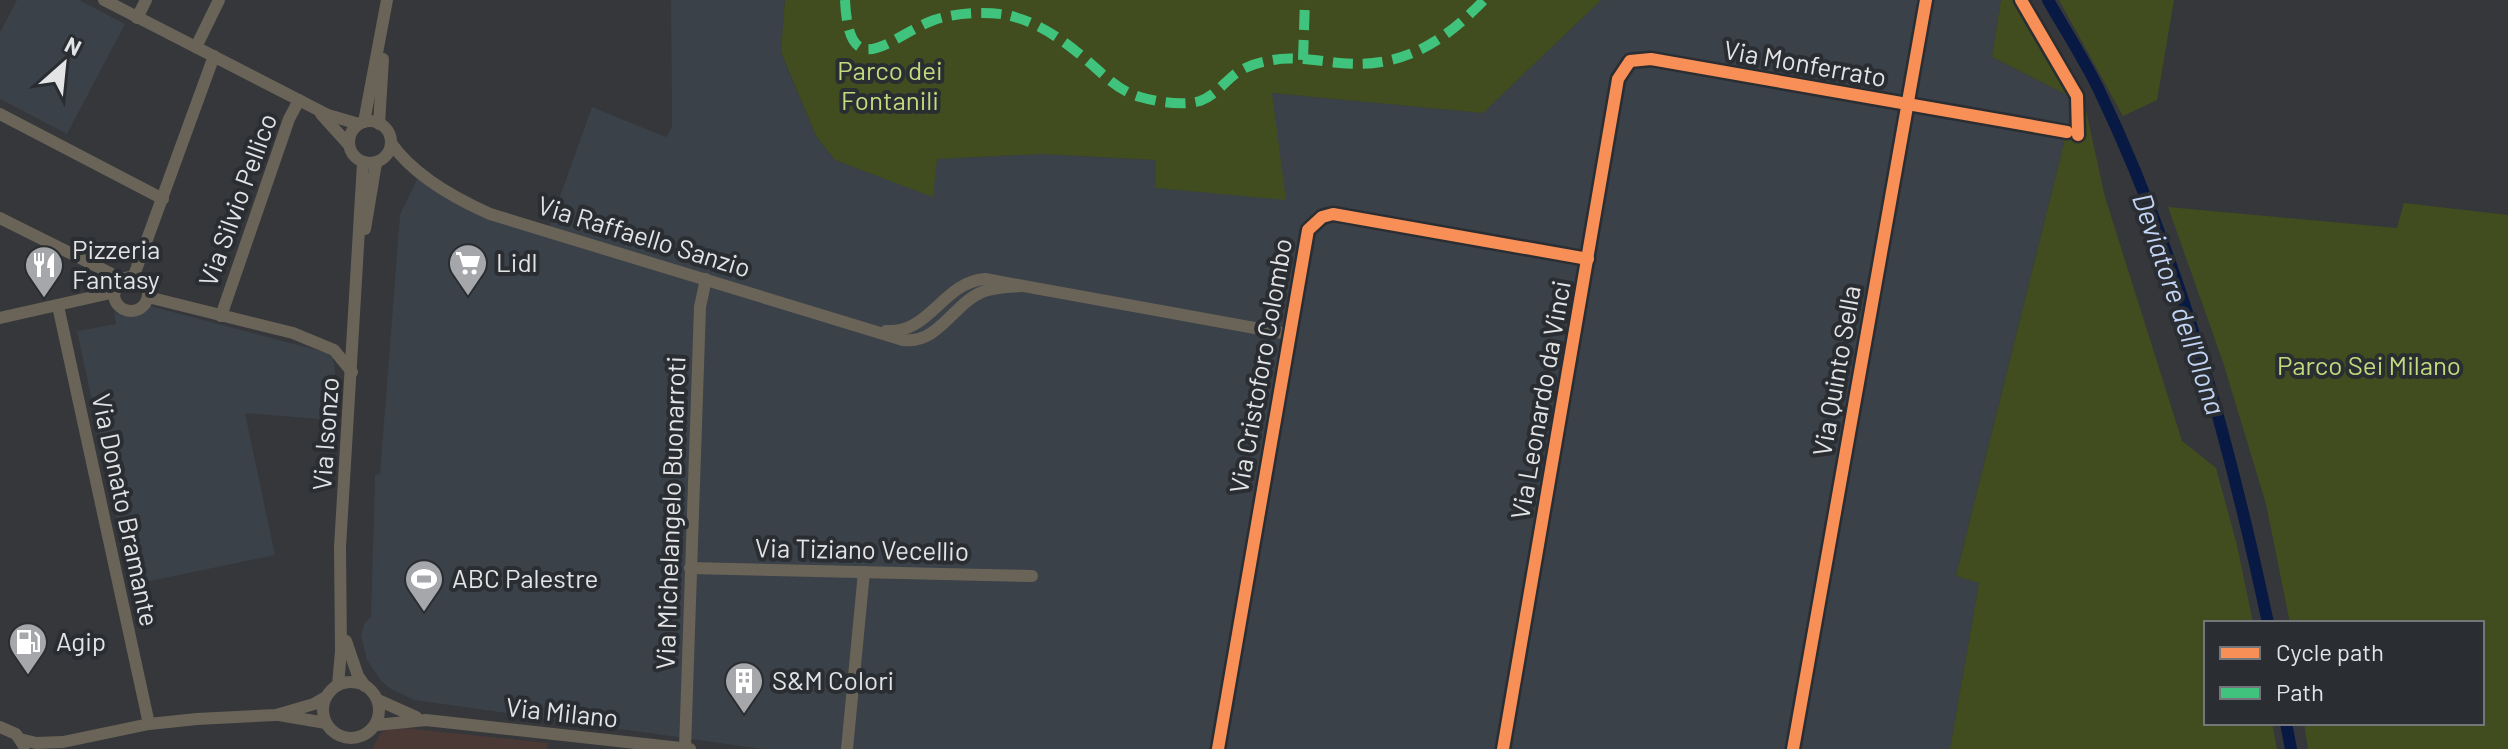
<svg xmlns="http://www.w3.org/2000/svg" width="2508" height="749" font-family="Barlow,sans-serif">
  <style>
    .commercial { fill: #4a3935 }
    .built { fill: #3a4148 }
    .green { fill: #414d1e }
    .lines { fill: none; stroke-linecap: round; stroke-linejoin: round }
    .canal { stroke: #081a44; stroke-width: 12 }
    .minor { stroke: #6a6458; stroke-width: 12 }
    .quiet { stroke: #40c37c; stroke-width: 10; stroke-dasharray: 20 10; stroke-linecap: butt }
    .cycleway-casing { stroke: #2a2d31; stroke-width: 17 }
    .cycleway { stroke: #f78f57; stroke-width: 12 }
    .labels { text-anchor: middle; stroke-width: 8; stroke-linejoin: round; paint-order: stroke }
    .street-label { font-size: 26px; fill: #e2e4e6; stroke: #2a2d31 }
    .park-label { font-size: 26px; fill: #c2db7f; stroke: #2a2d31 }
    .poi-label { font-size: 26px; fill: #e2e4e6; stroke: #2a2d31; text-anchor: start }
    .water-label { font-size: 28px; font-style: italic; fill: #c2d4f4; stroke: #2a2d31 }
  </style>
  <rect width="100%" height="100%" fill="#35373a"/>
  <polygon class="commercial" points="404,728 548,743 547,749 372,749 380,734 387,729"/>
  <g class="built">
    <polygon points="17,0 79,0 125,24 67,134 0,99 0,32"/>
    <polygon points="671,0 785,0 781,53 816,136 835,160 933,196 936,159 1041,154 1156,160 1156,188 1285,199 1272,93 1483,113 1601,0 2001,0 1992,57 2075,99 1956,576 1979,582 1950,749 762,749 414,700 391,689 381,681 367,660 361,635 364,624 371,616 375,475 380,474 400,215 418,177 546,235 592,107 666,137 672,127"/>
    <polygon points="150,306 328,353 333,358 335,371 331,420 245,413 275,555 131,585 77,331 116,324 114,312 123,316 133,316 143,313"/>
  </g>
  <g class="green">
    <polygon points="785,0 1601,0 1483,113 1272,93 1286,200 1156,188 1156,160 1041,154 937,159 933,197 835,160 816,136 781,52"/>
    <polygon points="2001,0 2024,0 2075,99 2083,97 2105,197 2182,441 2216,468 2237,545 2253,623 2206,623 2206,723 2272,723 2277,749 1950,749 1979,583 1956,576 2075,99 1992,57"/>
    <polygon points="2059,0 2174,0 2157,100 2123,116"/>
    <polygon points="2404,203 2508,215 2508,749 2308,749 2304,723 2482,723 2482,623 2290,623 2266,504 2223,362 2168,207 2397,228"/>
  </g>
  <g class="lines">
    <g class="canal">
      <path d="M2048 0C2065 30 2084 59 2099 90 2180 259 2229 440 2268 623"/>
      <polyline points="2286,723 2291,749"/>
    </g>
    <g class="minor">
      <polyline points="104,0 328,115 359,124"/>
      <polyline points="137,18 146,0"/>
      <polyline points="196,47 219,0"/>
      <polyline points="0,114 163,199"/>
      <polyline points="321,114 349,145"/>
      <circle cx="370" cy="142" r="21"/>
      <polyline points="364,122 387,0"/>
      <polyline points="379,124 383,59"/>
      <path d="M391 143C414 176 454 198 490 214L903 340C939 344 953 304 982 292 994 287 1008 287 1020 286"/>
      <polyline points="0,218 110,273 119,283"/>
      <polyline points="365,229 376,163"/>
      <circle cx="131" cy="294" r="17"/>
      <polyline points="133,278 214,56"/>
      <polyline points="148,297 293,333 334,350 352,372"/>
      <polyline points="58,306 149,724"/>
      <polyline points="221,316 289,119 299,100"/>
      <polyline points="0,318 115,292"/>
      <path d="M886 331C930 334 943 282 985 279L1288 334"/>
      <polyline points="690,568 1032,576"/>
      <polyline points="346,641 358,676 365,686"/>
      <circle cx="351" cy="710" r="28"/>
      <polyline points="338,685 341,651 340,547 363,163"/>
      <polyline points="378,700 416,717"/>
      <polyline points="279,715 326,723"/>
      <polyline points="376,725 426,720 690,749"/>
      <polyline points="0,727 16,734 24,746"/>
      <polyline points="20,739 36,743 63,742 149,724 197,719 276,715 314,704 326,697"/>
      <polyline points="685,749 700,307 706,279"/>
      <polyline points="847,749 864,572"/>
      <polyline points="1218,749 1308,230 1322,217 1333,214 1588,259"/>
      <polyline points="1503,749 1618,79 1630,61 1651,59 2067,132"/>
      <polyline points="1793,749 1926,0"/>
    </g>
    <g class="quiet">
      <path d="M845 0C849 86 889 37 934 20 954 13 985 11 1007 15 1039 22 1066 42 1090 63 1106 77 1119 91 1140 97 1158 102 1182 106 1200 101 1214 96 1223 84 1234 75 1245 66 1259 62 1273 60 1293 56 1319 61 1340 63 1401 69 1443 43 1484 0"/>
      <polyline points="1303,60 1305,0"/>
    </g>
    <g class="cycleway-casing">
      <g id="cycleway">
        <polyline points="2021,0 2077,96 2078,135"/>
        <polyline points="1218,749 1308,230 1322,217 1333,214 1588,259"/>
        <polyline points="1503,749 1618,79 1630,61 1651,59 2067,132"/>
        <polyline points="1793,749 1926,0"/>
      </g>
    </g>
    <use href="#cycleway" class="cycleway"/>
  </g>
  <defs>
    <g id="supermarket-pin" transform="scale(2)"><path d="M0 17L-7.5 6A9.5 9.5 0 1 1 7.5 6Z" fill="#a5a7aa" stroke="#2a2d31"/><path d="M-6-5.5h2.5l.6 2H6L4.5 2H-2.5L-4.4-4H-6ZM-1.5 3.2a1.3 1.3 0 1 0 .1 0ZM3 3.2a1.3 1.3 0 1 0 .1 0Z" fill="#fff"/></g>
    <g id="restaurant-pin" transform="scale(2)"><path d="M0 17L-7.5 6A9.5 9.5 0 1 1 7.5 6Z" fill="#a5a7aa" stroke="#2a2d31"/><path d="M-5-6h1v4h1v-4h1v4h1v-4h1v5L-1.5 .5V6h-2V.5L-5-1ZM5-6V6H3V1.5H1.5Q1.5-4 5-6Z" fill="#fff"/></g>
    <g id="stadium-pin" transform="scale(2)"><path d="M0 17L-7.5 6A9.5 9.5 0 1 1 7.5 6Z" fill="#a5a7aa" stroke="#2a2d31"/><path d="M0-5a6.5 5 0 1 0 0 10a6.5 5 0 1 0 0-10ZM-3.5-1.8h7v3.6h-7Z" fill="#fff"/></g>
    <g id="fuel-pin" transform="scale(2)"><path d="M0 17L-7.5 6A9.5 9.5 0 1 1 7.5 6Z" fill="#a5a7aa" stroke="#2a2d31"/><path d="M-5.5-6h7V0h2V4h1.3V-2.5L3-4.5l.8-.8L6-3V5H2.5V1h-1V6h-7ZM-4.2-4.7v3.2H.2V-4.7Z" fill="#fff"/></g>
    <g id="building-pin" transform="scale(2)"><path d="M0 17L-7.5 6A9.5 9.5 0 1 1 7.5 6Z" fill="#a5a7aa" stroke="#2a2d31"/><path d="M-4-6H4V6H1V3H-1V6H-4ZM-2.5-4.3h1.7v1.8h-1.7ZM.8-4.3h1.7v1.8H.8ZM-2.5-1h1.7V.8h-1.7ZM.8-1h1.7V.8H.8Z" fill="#fff"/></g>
  </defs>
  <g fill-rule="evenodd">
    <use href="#supermarket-pin" x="468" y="263"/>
    <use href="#restaurant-pin" x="44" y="265"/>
    <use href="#stadium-pin" x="424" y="579"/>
    <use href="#fuel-pin" x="28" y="642"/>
    <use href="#building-pin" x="744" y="681"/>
  </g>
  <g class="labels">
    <g class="street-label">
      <text transform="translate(1805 64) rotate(10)" y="9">Via Monferrato</text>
      <text transform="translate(238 200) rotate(-70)" y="9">Via Silvio Pellico</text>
      <text transform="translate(644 237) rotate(17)" y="9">Via Raffaello Sanzio</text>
      <text transform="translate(1261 366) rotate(-80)" y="9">Via Cristoforo Colombo</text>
      <text transform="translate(1837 371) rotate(-80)" y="9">Via Quinto Sella</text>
      <text transform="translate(1541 400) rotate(-80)" y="9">Via Leonardo da Vinci</text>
      <text transform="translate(326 434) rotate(-86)" y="9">Via Isonzo</text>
      <text transform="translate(125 510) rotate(78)" y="9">Via Donato Bramante</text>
      <text transform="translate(671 513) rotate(-88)" y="9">Via Michelangelo Buonarroti</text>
      <text transform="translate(862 550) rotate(1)" y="9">Via Tiziano Vecellio</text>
      <text transform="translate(562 713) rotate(6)" y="9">Via Milano</text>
    </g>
    <g class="park-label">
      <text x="890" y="80">Parco dei<tspan x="890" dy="30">Fontanili</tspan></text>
      <text x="2369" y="375">Parco Sei Milano</text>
    </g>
    <g class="poi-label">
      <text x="72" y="259">Pizzeria<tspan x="72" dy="30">Fantasy</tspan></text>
      <text x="496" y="272">Lidl</text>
      <text x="452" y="588">ABC Palestre</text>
      <text x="56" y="651">Agip</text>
      <text x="772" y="690">S&amp;M Colori</text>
    </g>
    <g class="water-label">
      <text transform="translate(2179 304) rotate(71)" y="10">Deviatore dell'Olona</text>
    </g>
  </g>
  <rect x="2204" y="621" width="280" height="104" fill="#2a2d31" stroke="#747679" stroke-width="2"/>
  <rect x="2220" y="647" width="40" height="12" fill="#f78f57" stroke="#747679" stroke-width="2"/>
  <text x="2276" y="661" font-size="24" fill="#e2e4e6">Cycle path</text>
  <rect x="2220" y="687" width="40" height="12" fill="#40c37c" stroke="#747679" stroke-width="2"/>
  <text x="2276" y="701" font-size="24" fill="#e2e4e6">Path</text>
  <g transform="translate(64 64) rotate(27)" stroke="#2a2d31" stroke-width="6" paint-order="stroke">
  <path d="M0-6L14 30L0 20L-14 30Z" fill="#e2e4e6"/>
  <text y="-12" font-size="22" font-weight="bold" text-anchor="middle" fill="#e2e4e6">N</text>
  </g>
</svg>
